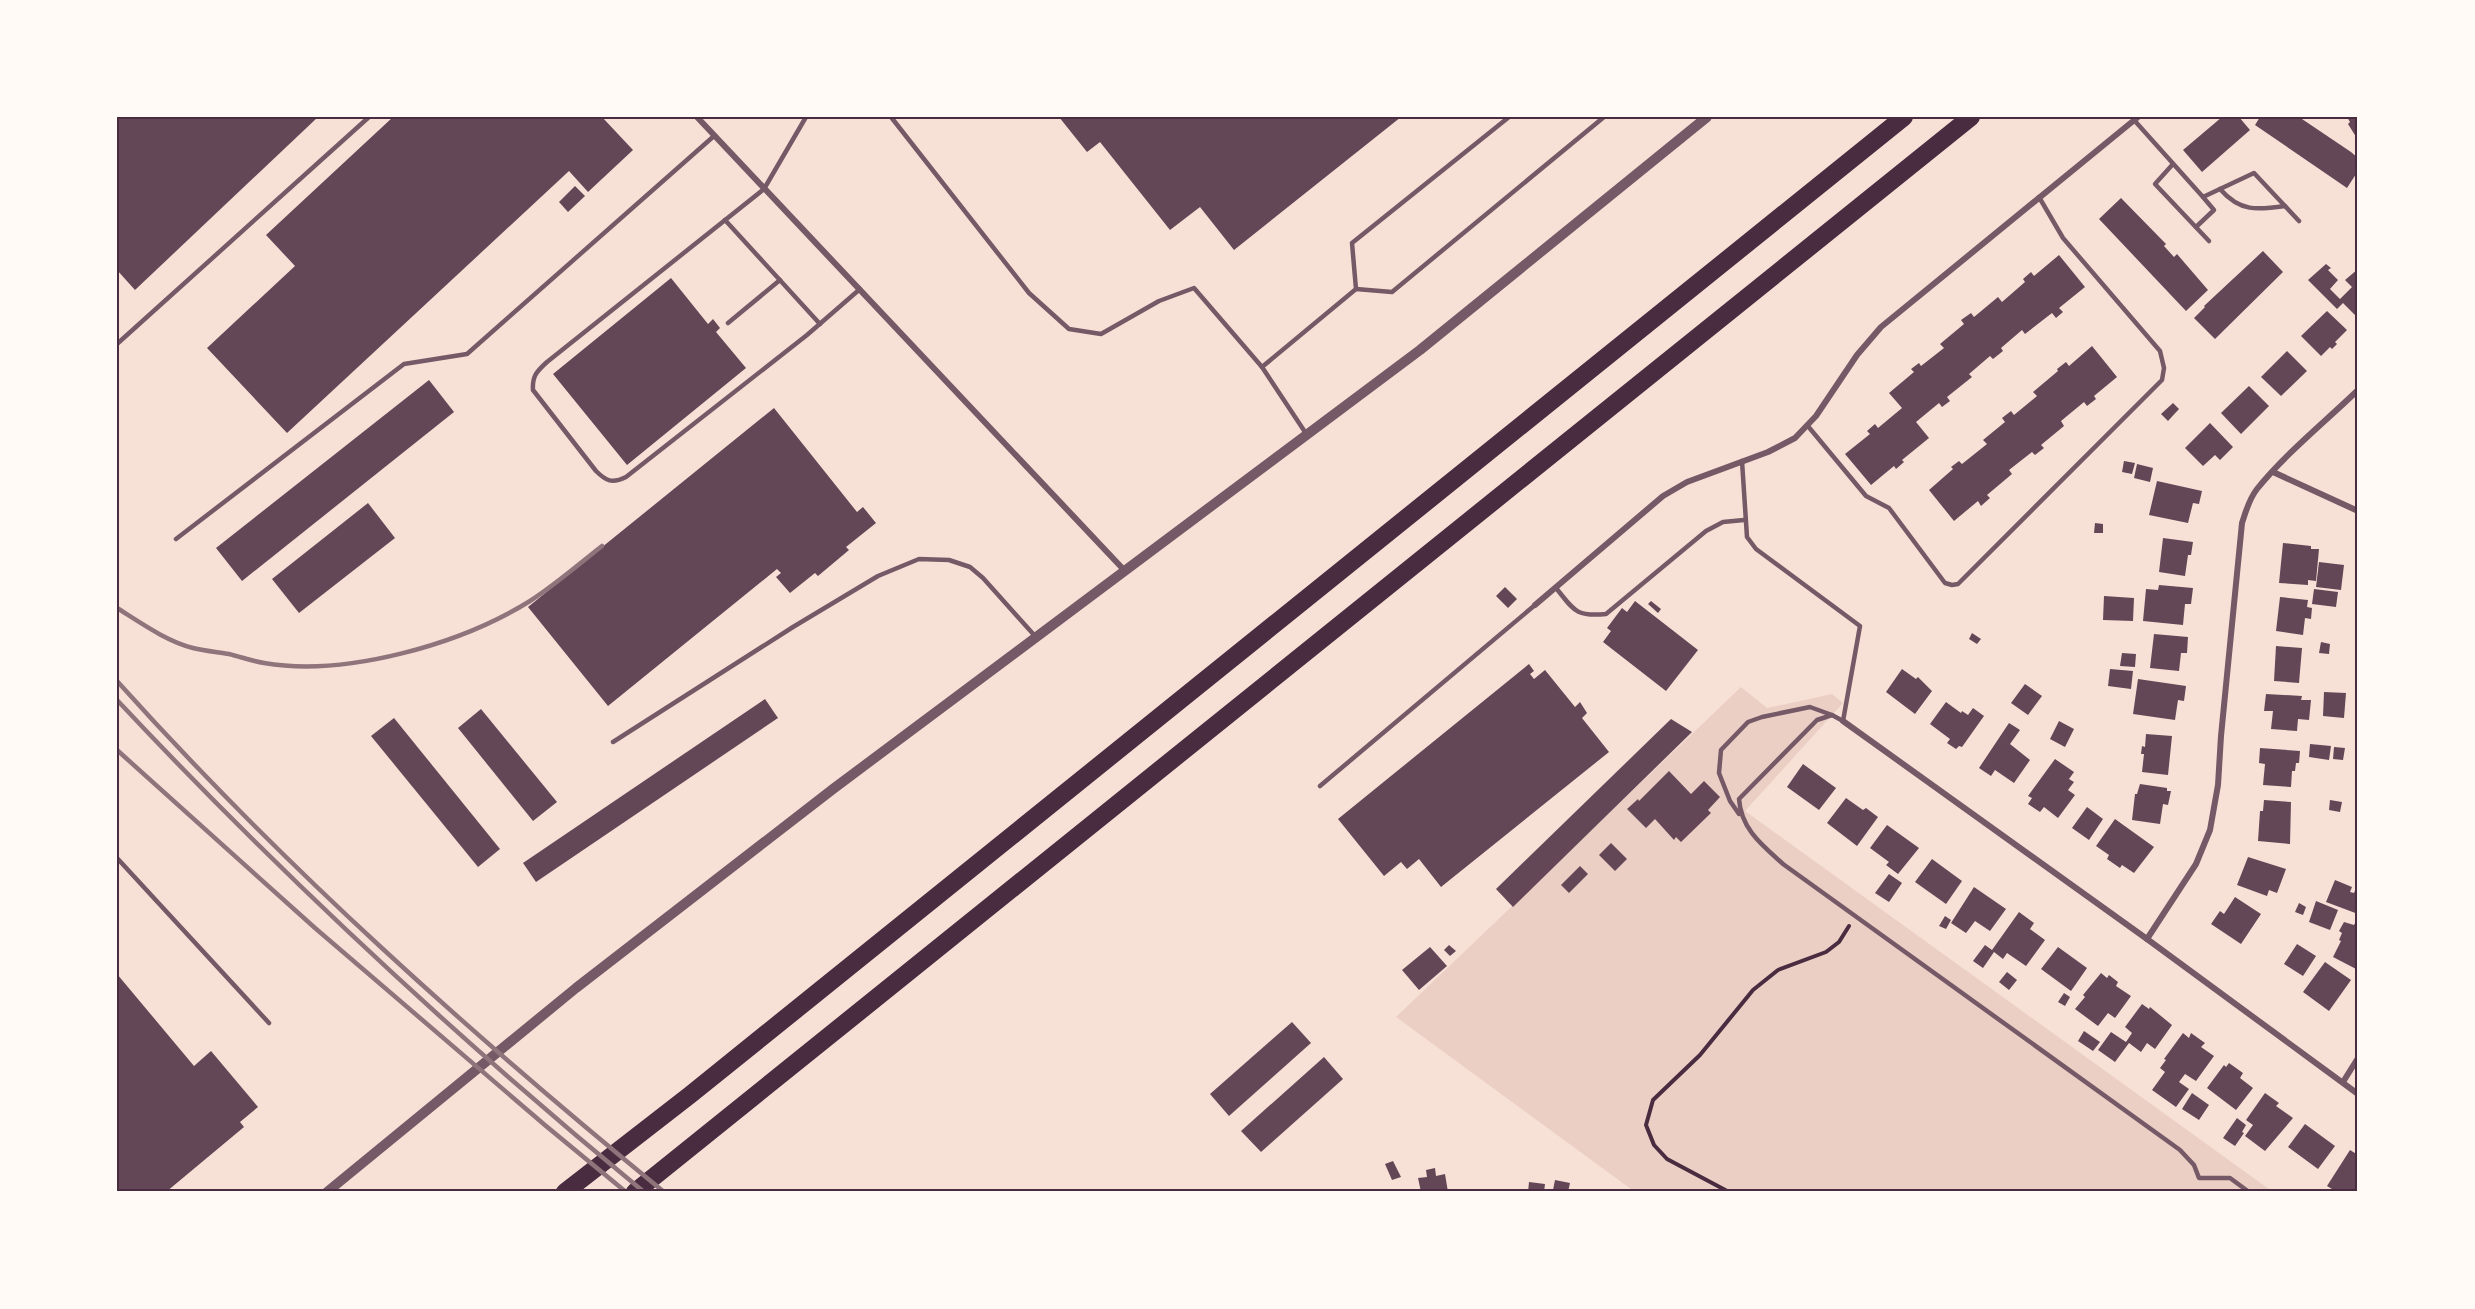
<svg xmlns="http://www.w3.org/2000/svg" width="2475" height="1309" font-family="'Open Sans',sans-serif">
  <style>
    .green { fill: #ebcfc5 }
    .building { fill: #644757 }
    .lines { fill: none; stroke-linecap: round; stroke-linejoin: round }
    .path { stroke: #4a2c40; stroke-width: 4 }
    .service { stroke: #755966; stroke-width: 4.5 }
    .minor { stroke: #755966; stroke-width: 6 }
    .tertiary { stroke: #755966; stroke-width: 10 }
    .motorway { stroke: #4a2c40; stroke-width: 18 }
    .rail { stroke: #8f747c; stroke-width: 4.5 }
    .neatline { fill: none; stroke: #4a2c40; stroke-width: 2 }
  </style>
  <rect width="100%" height="100%" fill="#f7e1d7"/>
  <polygon class="green" points="1741,687 1767,708 1832,694 1843,703 1745,811 2273,1192 1635,1192 1396,1017"/>
  <g class="building">
    <polygon points="117,117 318,117 135,290 117,270"/>
    <polygon points="393,117 602,117 633,150 588,192 569,171 287,433 207,348 295,266 266,235"/>
    <polygon points="1059,117 1401,117 1234,250 1200,207 1170,230 1100,142 1087,152"/>
    <polygon points="2222,117 2239,117 2250,130 2202,172 2183,150"/>
    <polygon points="2260,117 2299,117 2351,152 2358,158 2358,171 2347,188 2255,125"/>
    <polygon points="2347,117 2358,117 2358,140 2348,124 2350,122"/>
    <polygon points="575,186 585,196 568,212 559,202"/>
    <polygon points="2121,198 2166,244 2164,246 2174,257 2177,254 2208,290 2186,311 2099,219"/>
    <polygon points="2263,251 2283,272 2215,339 2194,318 2205,307 2204,306"/>
    <polygon points="2059,255 2085,287 2059,308 2063,312 2056,318 2052,313 2025,334 2022,330 2001,348 2003,351 1993,359 1990,356 1969,374 1972,377 1947,397 1950,401 1942,407 1939,403 1916,422 1929,438 1902,460 1904,462 1896,469 1894,466 1871,485 1845,454 1870,434 1867,431 1875,424 1878,428 1902,408 1889,393 1914,372 1911,369 1919,363 1921,366 1944,348 1940,344 1964,324 1961,320 1971,313 1974,317 1998,297 2002,302 2025,282 2023,279 2031,272 2034,276"/>
    <polygon points="2326,264 2331,268 2328,270 2338,280 2330,289 2340,299 2352,287 2345,280 2358,269 2358,318 2343,303 2337,309 2308,280"/>
    <polygon points="671,278 708,324 713,319 720,328 716,332 746,368 627,465 553,374"/>
    <polygon points="2327,311 2347,330 2335,342 2337,344 2332,349 2330,347 2321,356 2301,336"/>
    <polygon points="2092,346 2117,377 2094,396 2096,399 2087,406 2084,402 2061,421 2064,426 2041,445 2044,448 2035,455 2032,452 2009,470 2012,474 1987,495 1990,498 1981,506 1978,501 1954,521 1929,490 1953,469 1951,467 1959,461 1962,464 1987,444 1983,440 2005,422 2002,418 2011,411 2014,415 2037,396 2033,392 2058,371 2057,369 2066,362 2069,366"/>
    <polygon points="2287,351 2307,371 2281,396 2261,377"/>
    <polygon points="429,380 454,412 242,581 216,548"/>
    <polygon points="2249,386 2269,406 2241,434 2221,413"/>
    <polygon points="2173,403 2179,409 2168,421 2161,414"/>
    <polygon points="774,408 857,512 863,507 876,523 846,547 849,550 818,576 815,573 790,593 776,577 781,573 777,569 608,706 528,607"/>
    <polygon points="2210,423 2233,447 2220,460 2215,455 2203,466 2185,448"/>
    <polygon points="2124,461 2135,463 2132,474 2122,472"/>
    <polygon points="2137,464 2153,468 2150,482 2134,478"/>
    <polygon points="2157,481 2202,491 2199,504 2193,503 2188,523 2149,515"/>
    <polygon points="368,503 395,538 299,613 272,579"/>
    <polygon points="2095,523 2103,524 2103,533 2094,533"/>
    <polygon points="2163,538 2193,542 2191,555 2188,555 2185,576 2159,572"/>
    <polygon points="2283,543 2311,546 2311,549 2319,549 2316,581 2308,580 2308,585 2279,583"/>
    <polygon points="2319,562 2344,565 2341,590 2316,587"/>
    <polygon points="2159,585 2193,588 2191,604 2185,604 2183,625 2143,621 2146,589 2158,590"/>
    <polygon points="1505,587 1517,599 1508,608 1496,596"/>
    <polygon points="2314,589 2338,592 2336,607 2312,604"/>
    <polygon points="2104,596 2134,598 2133,621 2103,620"/>
    <polygon points="2280,597 2308,600 2307,607 2312,608 2311,619 2305,618 2303,635 2276,631"/>
    <polygon points="1635,601 1698,650 1666,691 1603,642 1611,631 1607,628 1622,608 1627,612"/>
    <polygon points="1651,601 1661,609 1658,613 1648,604"/>
    <polygon points="1972,633 1981,639 1977,644 1969,639"/>
    <polygon points="2154,634 2188,637 2187,653 2181,653 2179,671 2150,668"/>
    <polygon points="2321,642 2330,644 2329,654 2319,653"/>
    <polygon points="2276,646 2302,648 2299,683 2274,681"/>
    <polygon points="2122,653 2136,654 2135,667 2120,666"/>
    <polygon points="1529,664 1534,671 1530,674 1534,679 1545,670 1575,707 1580,702 1587,713 1582,718 1609,752 1441,887 1419,859 1407,869 1401,862 1384,876 1338,819"/>
    <polygon points="1902,669 1916,679 1918,677 1932,691 1915,714 1886,692"/>
    <polygon points="2110,669 2133,671 2131,689 2108,686"/>
    <polygon points="2138,679 2186,686 2184,701 2178,700 2175,720 2133,714"/>
    <polygon points="2025,684 2042,696 2028,715 2011,703"/>
    <polygon points="2324,692 2346,693 2344,718 2323,716"/>
    <polygon points="2266,694 2302,696 2301,700 2311,700 2309,720 2298,719 2297,731 2271,729 2273,711 2264,711"/>
    <polygon points="765,699 778,718 536,882 523,863"/>
    <polygon points="1946,702 1961,713 1962,711 1968,715 1973,708 1984,716 1962,747 1959,746 1956,749 1947,743 1950,739 1930,724"/>
    <polygon points="481,709 557,802 533,821 458,728"/>
    <polygon points="394,718 500,849 478,867 371,736"/>
    <polygon points="1671,719 1692,732 1513,907 1496,889"/>
    <polygon points="2059,721 2074,729 2065,747 2050,739"/>
    <polygon points="2009,723 2020,730 2010,744 2030,760 2014,783 1995,770 1991,776 1979,768"/>
    <polygon points="2146,734 2172,736 2168,775 2142,772 2144,754 2141,754 2142,746 2145,747"/>
    <polygon points="2310,744 2331,746 2329,760 2309,757"/>
    <polygon points="2334,747 2345,748 2343,760 2333,759"/>
    <polygon points="2260,748 2300,751 2299,763 2296,763 2295,771 2292,771 2291,787 2263,785 2265,764 2259,763"/>
    <polygon points="2055,759 2074,772 2069,779 2074,782 2068,790 2075,795 2058,818 2044,807 2040,812 2028,804 2032,798 2028,796"/>
    <polygon points="1803,764 1836,788 1819,810 1787,787"/>
    <polygon points="1669,771 1691,794 1704,781 1720,797 1708,810 1711,813 1681,842 1676,837 1674,840 1655,819 1646,828 1627,809 1638,799 1639,801"/>
    <polygon points="2140,784 2167,788 2167,791 2171,791 2168,805 2163,804 2160,824 2132,820 2135,794 2137,794"/>
    <polygon points="1846,798 1863,810 1866,808 1878,817 1857,846 1827,823"/>
    <polygon points="2264,800 2291,802 2290,844 2258,841 2260,811 2263,811"/>
    <polygon points="2330,800 2342,802 2340,812 2329,810"/>
    <polygon points="2087,807 2103,819 2089,840 2072,828"/>
    <polygon points="2115,819 2154,847 2134,873 2122,865 2120,868 2107,859 2109,855 2096,846"/>
    <polygon points="1887,825 1919,848 1898,874 1886,865 1889,862 1870,848"/>
    <polygon points="1611,843 1627,859 1615,871 1599,855"/>
    <polygon points="2248,857 2286,869 2277,893 2269,890 2267,896 2237,885"/>
    <polygon points="1932,859 1962,881 1946,904 1915,882"/>
    <polygon points="1580,866 1588,874 1569,893 1561,885"/>
    <polygon points="1889,874 1902,883 1889,902 1875,893"/>
    <polygon points="2335,880 2352,887 2350,892 2354,893 2358,883 2358,914 2326,902"/>
    <polygon points="1974,887 2006,909 1990,931 1975,921 1966,933 1951,923"/>
    <polygon points="2235,897 2261,914 2241,944 2211,924 2220,911 2224,914"/>
    <polygon points="2316,901 2338,910 2330,930 2309,922"/>
    <polygon points="2299,903 2306,907 2303,915 2295,912"/>
    <polygon points="2019,912 2034,923 2030,929 2045,940 2026,966 2007,953 2003,959 1994,952 1983,968 1973,961 1985,945 1992,950"/>
    <polygon points="1945,916 1951,920 1946,929 1939,926"/>
    <polygon points="2358,917 2358,970 2333,957 2341,941 2339,940 2342,933 2339,931 2344,922 2354,925"/>
    <polygon points="2297,944 2316,956 2303,976 2284,964"/>
    <polygon points="1449,945 1456,951 1450,956 1444,950"/>
    <polygon points="1430,947 1447,966 1419,990 1402,970"/>
    <polygon points="2058,947 2087,968 2071,991 2041,969"/>
    <polygon points="2325,962 2351,980 2329,1011 2303,992"/>
    <polygon points="2007,972 2017,980 2009,990 1999,982"/>
    <polygon points="2101,973 2107,978 2109,975 2118,982 2116,986 2131,996 2115,1018 2108,1013 2098,1026 2075,1009 2085,997 2083,995"/>
    <polygon points="117,974 194,1066 211,1051 258,1107 240,1122 244,1127 166,1192 117,1192"/>
    <polygon points="2064,993 2070,997 2065,1006 2058,1002"/>
    <polygon points="2142,1004 2149,1009 2150,1007 2172,1025 2155,1049 2147,1043 2141,1052 2129,1043 2115,1062 2098,1050 2111,1032 2126,1042 2132,1033 2125,1027"/>
    <polygon points="1292,1022 1311,1043 1229,1116 1210,1094"/>
    <polygon points="2084,1031 2100,1042 2093,1051 2078,1041"/>
    <polygon points="2183,1033 2189,1038 2191,1033 2205,1043 2201,1047 2214,1056 2196,1081 2185,1074 2179,1082 2189,1089 2176,1107 2152,1090 2165,1072 2160,1068 2166,1060 2164,1059"/>
    <polygon points="1324,1057 1343,1079 1261,1152 1241,1131"/>
    <polygon points="2229,1063 2243,1073 2240,1078 2253,1088 2236,1110 2207,1088 2224,1065 2226,1067"/>
    <polygon points="2192,1093 2209,1105 2199,1120 2182,1109"/>
    <polygon points="2265,1093 2279,1103 2276,1106 2293,1118 2265,1151 2245,1136 2253,1125 2246,1120"/>
    <polygon points="2237,1118 2246,1125 2242,1132 2244,1133 2235,1146 2223,1138"/>
    <polygon points="2305,1124 2335,1146 2318,1169 2288,1147"/>
    <polygon points="2350,1150 2358,1155 2358,1192 2337,1192 2327,1186"/>
    <polygon points="1393,1161 1401,1177 1392,1180 1385,1164"/>
    <polygon points="1435,1168 1436,1176 1445,1174 1448,1192 1421,1192 1418,1178 1427,1177 1426,1170"/>
    <polygon points="1555,1180 1570,1183 1568,1192 1553,1190"/>
    <polygon points="1529,1182 1545,1184 1544,1192 1528,1192"/>
  </g>
  <g class="lines">
    <polyline class="path" points="1729,1192 1667,1159 1654,1145 1646,1125 1653,1100 1700,1055 1753,990 1778,970 1826,952 1839,942 1849,926"/>
    <g class="service">
      <path d="M806 117 764 189 547 362C537 371 532 376 533 390L596 471C606 481 612 484 626 477L807 335 860 289"/>
      <polyline points="891,117 1029,293 1069,329 1101,334 1159,301 1194,288 1262,367 1307,435"/>
      <polyline points="2134,120 2203,197 2254,173 2299,221"/>
      <polyline points="2173,164 2155,184 2209,241"/>
      <path d="M2220 189C2240 212 2257 210 2285 206"/>
      <polyline points="725,220 820,324"/>
      <polyline points="2196,227 2214,210 2203,197"/>
      <polyline points="1356,289 1392,292 1604,117"/>
      <polyline points="728,323 780,280"/>
      <polyline points="117,344 369,117"/>
      <polyline points="1262,367 1356,289 1352,243 1509,117"/>
      <polyline points="1807,425 1866,496 1889,508 1945,583 1952,585 1958,584 2162,380 2164,368 2160,351 2063,238 2039,197"/>
      <path d="M1742 461 1747 537 1756 549 1860 626 1843 721 1832 715 1817 720 1739 799C1741 829 1762 845 1783 864L2180 1150 2194 1165 2199 1178H2230L2249 1192"/>
      <polyline points="176,539 404,364 467,354 714,136"/>
      <path d="M1556 588C1574 610 1575 617 1606 614L1706 531 1723 522 1744 520"/>
      <polyline points="613,742 793,627 878,576 919,559 949,560 970,567 983,578 1035,636"/>
      <polyline points="1320,786 1535,605"/>
      <polyline points="1739,814 1730,801 1719,773 1721,750 1748,722 1762,717 1810,707 1832,715"/>
      <polyline points="117,858 269,1023"/>
    </g>
    <g class="minor">
      <polyline points="697,117 1125,571"/>
      <polyline points="2273,472 2358,511"/>
      <polyline points="1535,605 1663,496 1687,482 1768,452 1795,438 1816,416 1857,355 1881,327 2138,117"/>
      <polyline points="1843,721 2147,939 2358,1094"/>
      <path d="M2147 939 2196 864 2210 830 2218 785 2221 736 2242 523C2246 511 2249 499 2257 489 2284 455 2326 421 2358 390"/>
      <polyline points="2343,1082 2358,1058"/>
    </g>
    <polyline class="tertiary" points="327,1192 576,988 833,789 1420,350 1707,117"/>
    <g class="motorway">
      <polyline points="565,1192 690,1095 1904,117"/>
      <polyline points="635,1192 1971,117"/>
    </g>
    <g class="rail">
      <path d="M117 608C141 623 166 641 193 648 205 651 217 652 229 654 241 657 252 661 264 663 346 677 461 644 530 601 555 585 579 564 602 546"/>
      <path d="M117 681C284 867 471 1034 664 1192"/>
      <path d="M117 700C282 876 458 1039 644 1192"/>
      <polyline points="117,750 315,928 546,1126 626,1192"/>
    </g>
  </g>
  <rect width="2475" height="1309" fill="none" stroke="#fffaf5" stroke-width="237"/>
  <rect x="118" y="118" width="2238" height="1072" class="neatline"/>
</svg>
